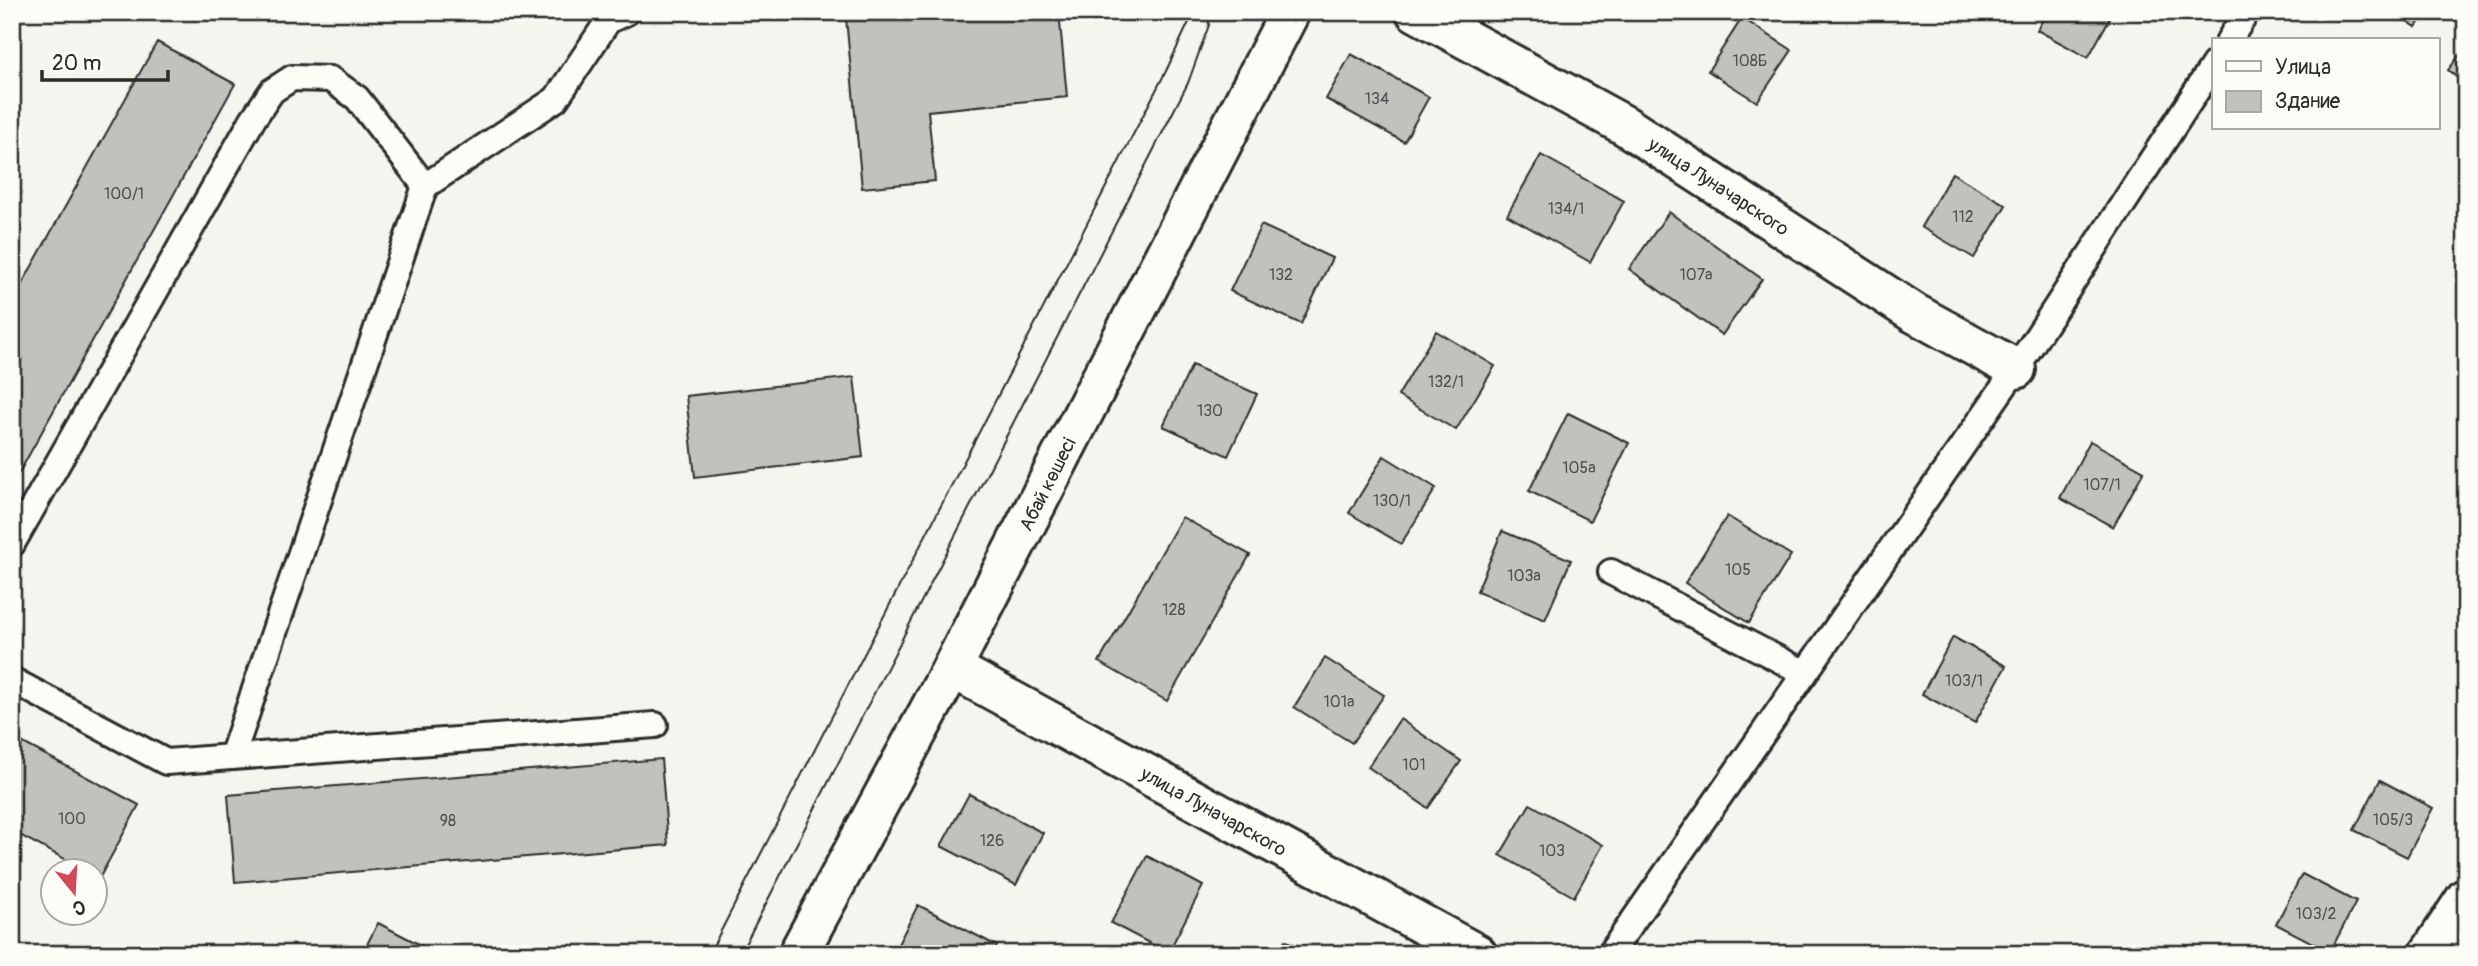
<svg xmlns="http://www.w3.org/2000/svg" width="2478" height="966" font-family="Pangolin,sans-serif">
  <style>
    .building { fill: #c2c1be; stroke: #2b2b2b; stroke-width: 2 }
    .lines { fill: none; stroke-linecap: round; stroke-linejoin: round }
    .service-casing { stroke: #2b2b2b; stroke-width: 30 }
    .minor-casing { stroke: #2b2b2b; stroke-width: 44 }
    .tertiary-casing { stroke: #2b2b2b; stroke-width: 44 }
    .service { stroke: #fdfcf7; stroke-width: 24 }
    .minor { stroke: #fdfcf7; stroke-width: 38 }
    .tertiary { stroke: #fdfcf7; stroke-width: 38 }
    .tram { stroke: #2b2b2b; stroke-width: 2 }
    .labels { text-anchor: middle; stroke-width: 6; stroke-linejoin: round; paint-order: stroke }
    .number-label { font-size: 16px; fill: #515050 }
    .street-label { font-size: 19px; fill: #2b2b2b; stroke: #fdfcf7 }
  </style>
  <rect width="100%" height="100%" fill="#f5f4ef"/>
  <filter id="ink" filterUnits="userSpaceOnUse"><feTurbulence type="fractalNoise" baseFrequency=".0143" numOctaves="2"/><feDisplacementMap in="SourceGraphic" scale="14" xChannelSelector="R" yChannelSelector="G"/><feConvolveMatrix kernelMatrix="1 2 1 2 8 2 1 2 1" color-interpolation-filters="sRGB"/></filter>
  <g filter="url(#ink)">
    <g class="building">
      <polygon points="921,12 1059,12 1067,97 928,111 935,181 862,188 846,18"/>
      <polygon points="2047,12 2105,12 2111,16 2088,58 2037,30"/>
      <polygon points="2394,12 2426,12 2416,27"/>
      <polygon points="1742,18 1792,50 1757,102 1708,71"/>
      <polygon points="157,42 235,84 19,473 12,470 12,302"/>
      <polygon points="2466,47 2466,85 2448,70"/>
      <polygon points="1351,54 1429,97 1404,142 1326,99"/>
      <polygon points="1541,155 1624,201 1590,262 1507,215"/>
      <polygon points="1952,173 2006,205 1974,258 1921,227"/>
      <polygon points="1669,212 1762,279 1722,335 1629,269"/>
      <polygon points="1261,225 1332,258 1301,324 1230,291"/>
      <polygon points="1436,331 1495,366 1456,430 1398,396"/>
      <polygon points="1192,365 1257,394 1228,456 1163,426"/>
      <polygon points="854,377 863,457 695,477 686,396"/>
      <polygon points="1568,413 1629,443 1590,521 1529,491"/>
      <polygon points="2090,441 2144,471 2113,527 2060,498"/>
      <polygon points="1384,456 1436,488 1401,544 1349,513"/>
      <polygon points="1727,516 1791,555 1749,623 1685,583"/>
      <polygon points="1182,517 1250,555 1167,701 1099,662"/>
      <polygon points="1502,531 1571,560 1545,620 1477,591"/>
      <polygon points="1953,637 2006,666 1975,723 1922,694"/>
      <polygon points="1325,658 1384,695 1352,743 1294,707"/>
      <polygon points="1400,719 1461,761 1428,808 1368,767"/>
      <polygon points="12,737 139,805 100,877 94,872 89,872 12,831"/>
      <polygon points="661,759 668,845 235,882 228,795"/>
      <polygon points="2380,780 2433,808 2407,857 2354,830"/>
      <polygon points="969,794 1043,833 1016,885 941,846"/>
      <polygon points="1530,804 1603,845 1574,897 1500,855"/>
      <polygon points="1147,856 1203,886 1168,953 1111,923"/>
      <polygon points="2302,874 2356,902 2330,952 2276,924"/>
      <polygon points="918,905 997,946 993,954 893,954"/>
      <polygon points="378,923 438,954 362,954"/>
      <polygon points="1285,940 1311,954 1278,954"/>
    </g>
    <g class="lines">
      <g class="service-casing">
        <g id="service">
          <polyline points="2229,40 2247,12"/>
          <polyline points="12,544 253,119 272,91 292,78 330,79 357,98 425,186"/>
          <polyline points="1611,572 1805,673"/>
          <polyline points="12,680 166,762 655,725"/>
          <polyline points="232,757 425,186 556,99 608,21 627,12"/>
          <polyline points="1610,954 2016,369 2214,64"/>
        </g>
      </g>
      <g class="minor-casing">
        <g id="minor">
          <polyline points="1416,12 1624,125 1914,313 2016,369"/>
          <polyline points="952,668 1477,954"/>
          <polyline points="2429,954 2466,898"/>
        </g>
      </g>
      <g class="tertiary-casing">
        <polyline id="tertiary" points="798,954 952,668 1290,12"/>
      </g>
      <use href="#service" class="service"/>
      <use href="#minor" class="minor"/>
      <use href="#tertiary" class="tertiary"/>
      <g class="tram">
        <polyline points="709,954 1166,71 1190,20 1190,12"/>
        <polyline points="740,954 1188,83 1209,25 1208,12"/>
      </g>
    </g>
  </g>
  <g class="labels">
    <g class="number-label">
      <text x="1750" y="66">108Б</text>
      <text x="1377" y="104">134</text>
      <text x="124" y="199">100/1</text>
      <text x="1566" y="214">134/1</text>
      <text x="1963" y="222">112</text>
      <text x="1281" y="280">132</text>
      <text x="1696" y="280">107а</text>
      <text x="1446" y="387">132/1</text>
      <text x="1210" y="416">130</text>
      <text x="1579" y="473">105а</text>
      <text x="2102" y="490">107/1</text>
      <text x="1392" y="506">130/1</text>
      <text x="1738" y="575">105</text>
      <text x="1524" y="581">103а</text>
      <text x="1174" y="615">128</text>
      <text x="1964" y="686">103/1</text>
      <text x="1339" y="707">101а</text>
      <text x="1414" y="770">101</text>
      <text x="72" y="824">100</text>
      <text x="2393" y="825">105/3</text>
      <text x="448" y="826">98</text>
      <text x="992" y="846">126</text>
      <text x="1552" y="856">103</text>
      <text x="2316" y="919">103/2</text>
    </g>
    <g class="street-label">
      <text transform="translate(1719 186) rotate(33)" y="7">улица Луначарского</text>
      <text transform="translate(1047 484) rotate(-63)" y="7">Абай көшесі</text>
      <text transform="translate(1214 811) rotate(29)" y="7">улица Луначарского</text>
    </g>
  </g>
  <rect width="2478" height="966" fill="none" stroke="#fdfcf7" stroke-width="42"/>
  <rect x="21" y="21" width="2436" height="924" fill="none" stroke="#2b2b2b" stroke-width="2.5" filter="url(#ink)"/>
  <rect x="2212" y="38" width="228" height="91" fill="#fdfcf7" stroke="#a9a8a5" stroke-width="2"/>
  <rect x="2226" y="61" width="35" height="10" fill="#fdfcf7" stroke="#a9a8a5" stroke-width="2"/>
  <text x="2275" y="74" font-size="21" fill="#2b2b2b">Улица</text>
  <rect x="2226" y="91" width="35" height="21" fill="#c2c1be" stroke="#a9a8a5" stroke-width="2"/>
  <text x="2275" y="108" font-size="21" fill="#2b2b2b">Здание</text>
  <g transform="translate(74 892) rotate(162)"><circle r="33" fill="#fdfcf7" stroke="#a9a8a5" stroke-width="2"/>
  <path d="M0-5L12 26L0 18L-12 26Z" fill="#d1495b"/>
  <text y="-10" font-size="19" font-weight="bold" text-anchor="middle" fill="#2b2b2b">С</text>
  </g>
  <path d="M42 70v10h126v-10" fill="none" stroke="#2b2b2b" stroke-width="3.5"/>
  <text x="52" y="70" font-size="21" fill="#2b2b2b" stroke="#fdfcf7" stroke-width="5" paint-order="stroke">20 m</text>
</svg>
